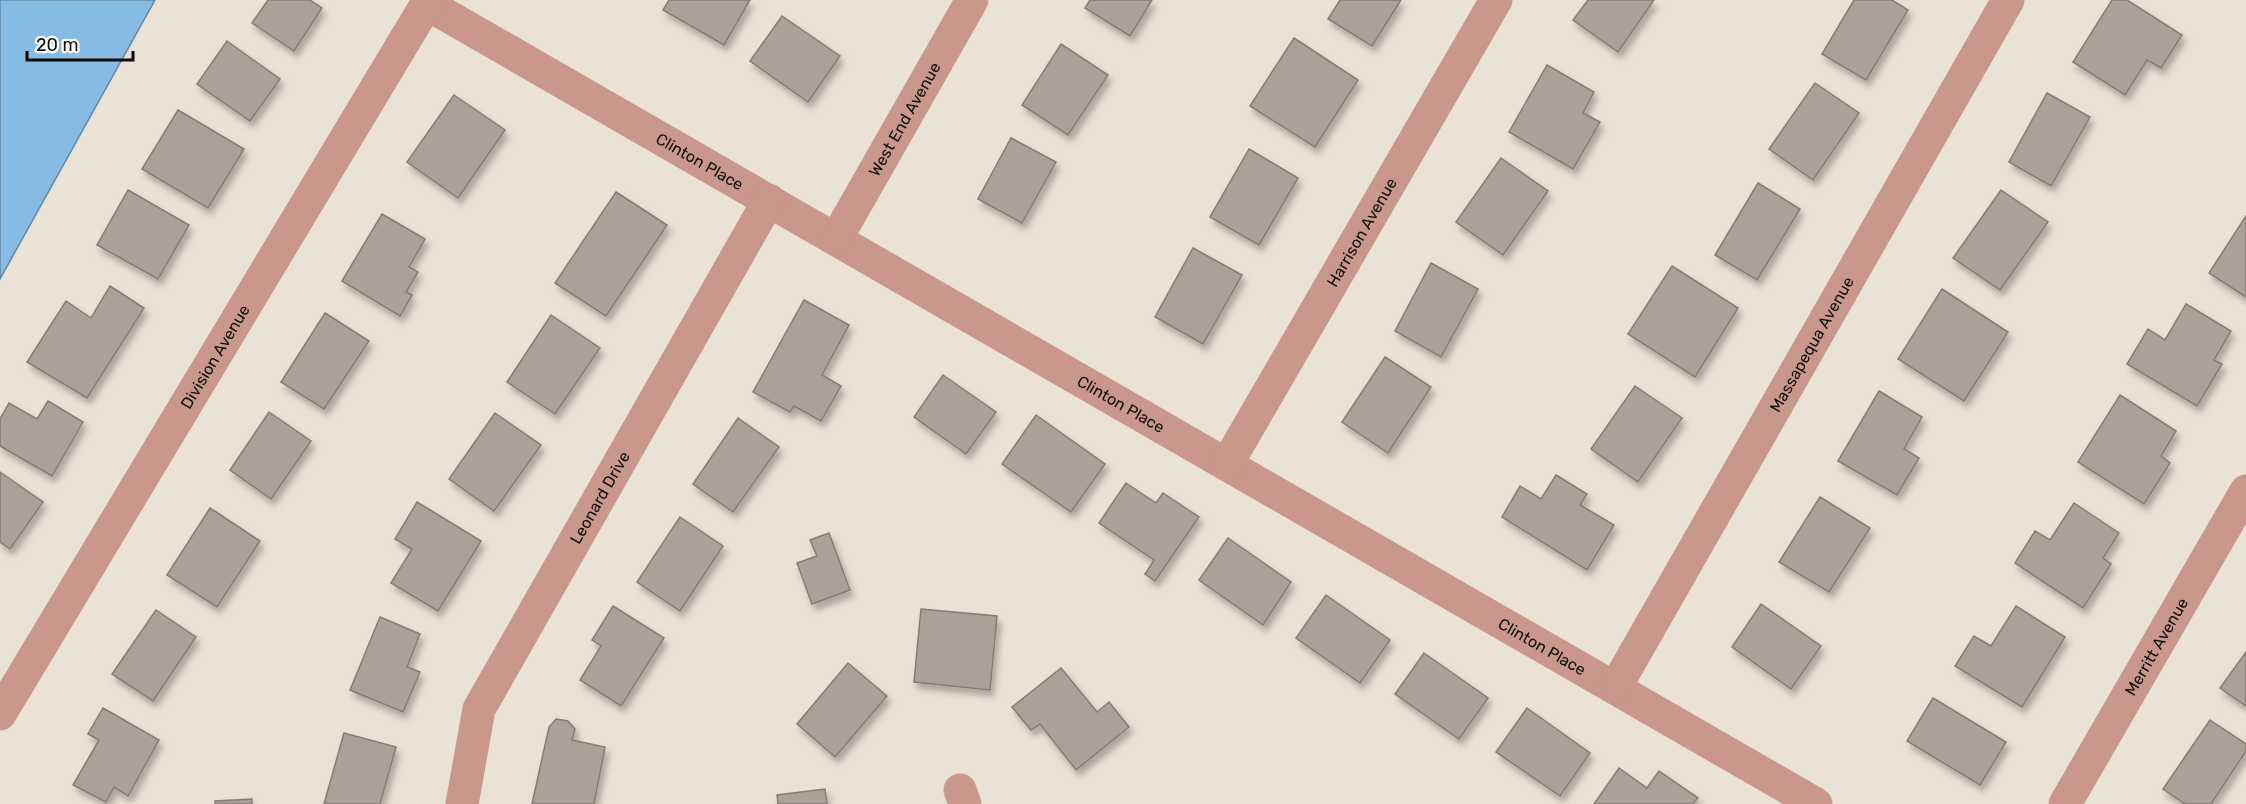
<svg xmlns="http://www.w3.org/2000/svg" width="2246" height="804" font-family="Rubik,sans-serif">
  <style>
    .water { fill: #86bce3; stroke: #6287a1; stroke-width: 1.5 }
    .building { fill: #aaa296; stroke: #857d71; stroke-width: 1.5; filter: url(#shadow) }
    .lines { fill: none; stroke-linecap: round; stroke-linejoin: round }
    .minor { stroke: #ca978d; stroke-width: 33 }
    .labels { text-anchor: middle; stroke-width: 5; stroke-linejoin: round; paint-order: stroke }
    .street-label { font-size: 16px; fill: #0f0c08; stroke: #fff }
  </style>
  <defs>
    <filter id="shadow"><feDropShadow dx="3.5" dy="6" stdDeviation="3" flood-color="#0004"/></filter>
  </defs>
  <rect width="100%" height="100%" fill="#eae2d4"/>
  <polygon class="water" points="0,0 155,0 0,279"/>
  <g class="building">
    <polygon points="268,0 310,0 322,8 294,51 252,23"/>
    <polygon points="669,0 750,0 724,45 663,10"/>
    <polygon points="1090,0 1152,0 1130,36 1085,8"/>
    <polygon points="1340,0 1401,0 1372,46 1328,19"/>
    <polygon points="1588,0 1654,0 1618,52 1573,20"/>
    <polygon points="1854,0 1892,0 1908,10 1866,80 1822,54"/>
    <polygon points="2112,0 2127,0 2182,35 2161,68 2147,60 2125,95 2073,62"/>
    <polygon points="782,16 840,56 808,102 750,61"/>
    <polygon points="1294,38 1358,80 1315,147 1250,106"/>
    <polygon points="227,41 280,79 250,121 197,84"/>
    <polygon points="1061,44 1108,75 1068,135 1022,105"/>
    <polygon points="1547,65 1594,92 1583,113 1600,122 1573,169 1509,132"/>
    <polygon points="1815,83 1859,113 1813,180 1769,149"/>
    <polygon points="2047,93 2090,117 2051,186 2009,162"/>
    <polygon points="454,95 505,130 458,198 407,162"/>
    <polygon points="178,110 244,149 208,208 142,169"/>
    <polygon points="1011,138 1056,162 1022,223 978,199"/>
    <polygon points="1249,149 1298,178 1259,245 1210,217"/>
    <polygon points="1501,158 1548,191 1503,255 1456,222"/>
    <polygon points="1758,183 1800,209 1757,280 1715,255"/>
    <polygon points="128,190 189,225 158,279 97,245"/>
    <polygon points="2001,190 2048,222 2000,290 1953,258"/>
    <polygon points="616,192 667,225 606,316 555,283"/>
    <polygon points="382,214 425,239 409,267 418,272 406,292 412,295 400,316 342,281"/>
    <polygon points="2246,216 2246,297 2209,273"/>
    <polygon points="1193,248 1242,275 1203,344 1155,317"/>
    <polygon points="1431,263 1478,289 1441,357 1395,331"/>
    <polygon points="1672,266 1738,308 1695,377 1628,334"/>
    <polygon points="110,286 144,308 87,398 27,362 66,301 91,318"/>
    <polygon points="1942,289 2008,332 1964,401 1898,359"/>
    <polygon points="804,300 849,325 822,375 841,386 821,421 794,406 790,412 753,392"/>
    <polygon points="2186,304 2231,331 2214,360 2222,364 2197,406 2127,364 2148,329 2165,340"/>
    <polygon points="325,313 369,341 324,409 281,382"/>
    <polygon points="551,315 600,348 555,414 507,382"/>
    <polygon points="1385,357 1431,387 1388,453 1342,422"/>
    <polygon points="943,375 996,412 966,454 914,417"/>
    <polygon points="1635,386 1682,418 1638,482 1591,449"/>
    <polygon points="1879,391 1922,417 1904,449 1919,458 1897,495 1838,461"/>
    <polygon points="2120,395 2176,431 2161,456 2170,463 2144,504 2078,462"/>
    <polygon points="48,401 83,422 52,476 0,446 0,419 9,403 37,419"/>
    <polygon points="269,412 311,441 271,499 230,470"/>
    <polygon points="495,413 541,445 494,511 449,479"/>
    <polygon points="1036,415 1105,464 1071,512 1002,464"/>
    <polygon points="738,418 779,447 733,512 693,484"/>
    <polygon points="0,472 43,502 10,549 0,542"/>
    <polygon points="1556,475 1587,494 1580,505 1614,525 1587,570 1502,517 1520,486 1541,499"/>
    <polygon points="1126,483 1156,503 1163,493 1199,517 1155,581 1145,574 1154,560 1099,523"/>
    <polygon points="1820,497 1870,528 1829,592 1779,562"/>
    <polygon points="417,502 481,541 438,611 391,583 412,549 395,539"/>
    <polygon points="2074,503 2119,533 2103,558 2111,564 2083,608 2015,563 2035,531 2050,540"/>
    <polygon points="210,508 260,541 217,607 167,575"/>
    <polygon points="680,517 723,546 680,611 637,582"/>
    <polygon points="829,533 850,590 812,604 797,563 817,556 810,540"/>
    <polygon points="1228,538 1291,582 1263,625 1199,580"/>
    <polygon points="1326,595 1390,640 1360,683 1296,638"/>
    <polygon points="1761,604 1821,646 1791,689 1732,647"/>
    <polygon points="613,606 664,638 621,706 580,680 601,646 592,640"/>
    <polygon points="2016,606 2065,637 2022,707 1955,666 1974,636 1991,646"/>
    <polygon points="921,609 997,616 990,690 914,682"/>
    <polygon points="156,610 196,637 153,701 112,674"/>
    <polygon points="380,617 420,634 407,667 420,672 403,712 350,690"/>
    <polygon points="2246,652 2246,706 2220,688"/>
    <polygon points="1424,653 1488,698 1459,739 1395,694"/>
    <polygon points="848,663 887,696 835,757 797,724"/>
    <polygon points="1061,668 1097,712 1109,702 1129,727 1076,770 1040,724 1031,730 1012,707"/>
    <polygon points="1933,698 2006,742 1980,785 1907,741"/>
    <polygon points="103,708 159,740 128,796 114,787 106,802 73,785 99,740 88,734"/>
    <polygon points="1527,708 1590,753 1560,796 1496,752"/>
    <polygon points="556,719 568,721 575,729 572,740 605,747 594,804 532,804 549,727"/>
    <polygon points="2210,720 2246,744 2246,751 2211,804 2185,804 2163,789"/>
    <polygon points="344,733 396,747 380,804 324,804"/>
    <polygon points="1619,768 1647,788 1659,771 1698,798 1693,804 1594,804"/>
    <polygon points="825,789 827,804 778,804 777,795"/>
    <polygon points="252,799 252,804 215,804 215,801"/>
  </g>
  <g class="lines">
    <g class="minor">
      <path id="s1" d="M427 4 1816 804"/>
      <path id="s2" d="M836 239 972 0"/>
      <path id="s3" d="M1227 464 1496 0"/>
      <path id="s4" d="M1615 688 2008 0"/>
      <path id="s5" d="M0 714 429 0"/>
      <polyline points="960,790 965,804"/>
      <path id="s6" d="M462 804 479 709 769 200"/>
      <path id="s7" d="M2065 804 2246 491"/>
    </g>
  </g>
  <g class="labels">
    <g class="street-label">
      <text dy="6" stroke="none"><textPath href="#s2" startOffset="138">West End Avenue</textPath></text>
      <text dy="6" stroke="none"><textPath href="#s1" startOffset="315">Clinton Place</textPath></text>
      <text dy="6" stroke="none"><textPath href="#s3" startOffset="268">Harrison Avenue</textPath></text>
      <text dy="6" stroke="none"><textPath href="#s4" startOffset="396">Massapequa Avenue</textPath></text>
      <text dy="6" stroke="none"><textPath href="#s5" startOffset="417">Division Avenue</textPath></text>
      <text dy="6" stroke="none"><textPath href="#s1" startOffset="801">Clinton Place</textPath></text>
      <text dy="6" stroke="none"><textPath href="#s6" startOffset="340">Leonard Drive</textPath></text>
      <text dy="6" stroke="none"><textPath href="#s1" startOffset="1287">Clinton Place</textPath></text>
      <text dy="6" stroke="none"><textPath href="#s7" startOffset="182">Merritt Avenue</textPath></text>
    </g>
  </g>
  <path d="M27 51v9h106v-9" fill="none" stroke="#0f0c08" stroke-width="3"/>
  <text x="36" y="51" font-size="18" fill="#0f0c08" stroke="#ffffff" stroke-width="4.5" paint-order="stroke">20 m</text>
</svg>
